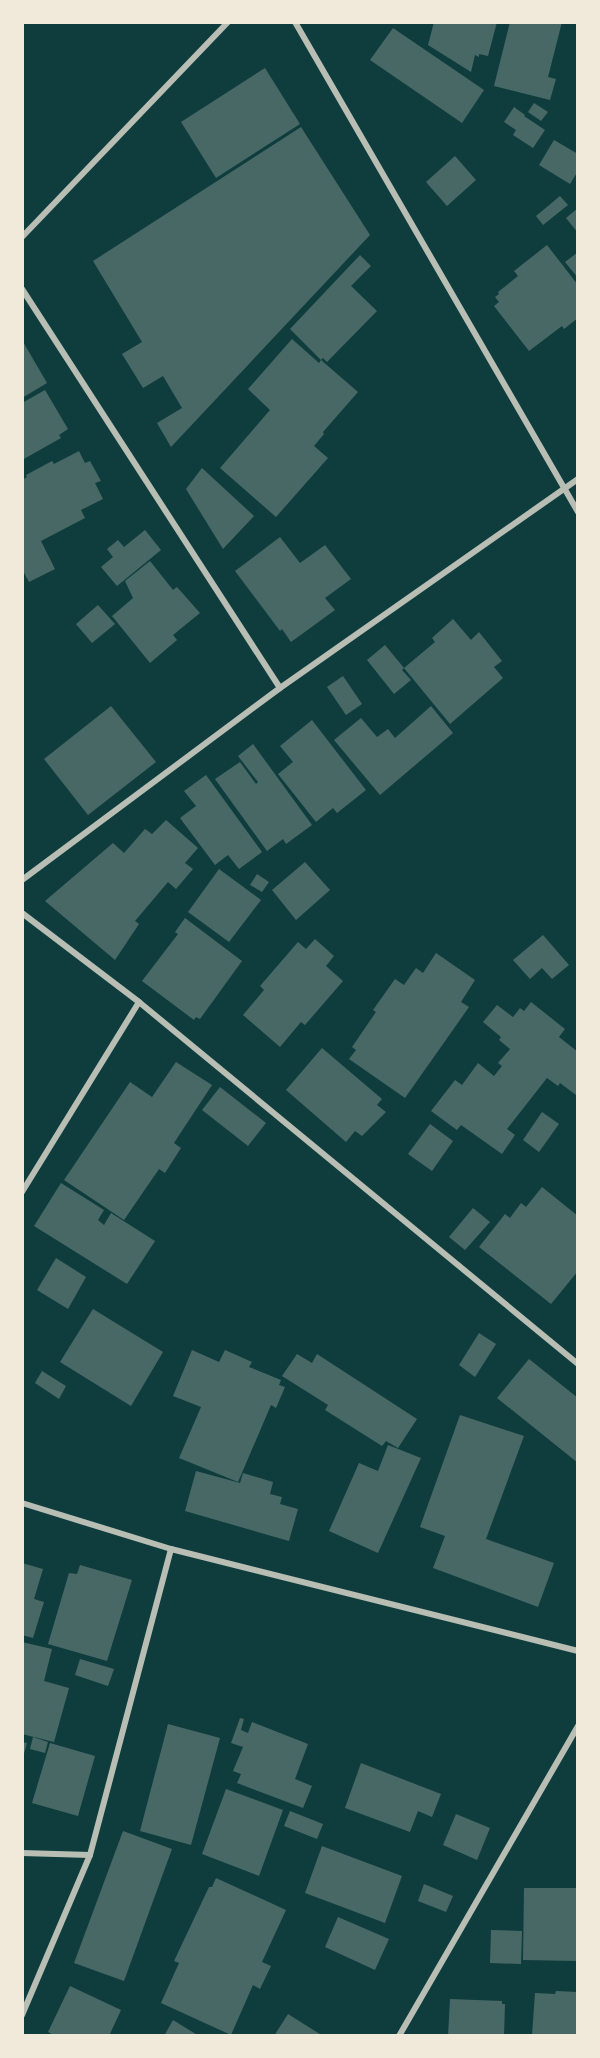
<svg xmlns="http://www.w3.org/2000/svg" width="600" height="2058" font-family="Figtree,sans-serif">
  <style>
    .building { fill: #486865 }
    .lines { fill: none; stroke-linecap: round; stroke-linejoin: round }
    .minor { stroke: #b8beb3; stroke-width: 6 }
  </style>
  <rect width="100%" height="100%" fill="#0f3d3e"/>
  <g class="building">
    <polygon points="434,22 497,22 488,56 479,54 479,57 475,55 471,72 428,45"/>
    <polygon points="510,22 562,22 548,77 556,79 550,100 494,86"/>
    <polygon points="393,28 484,90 462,123 370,60"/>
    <polygon points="265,68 300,124 216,178 181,122"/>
    <polygon points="534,103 548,112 541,121 528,112"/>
    <polygon points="514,107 525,115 524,116 545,130 533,148 513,135 516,130 504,122"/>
    <polygon points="301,127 370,235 171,447 157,423 182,408 163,376 143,388 122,354 142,342 93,261"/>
    <polygon points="554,140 578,154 578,171 570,184 539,165"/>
    <polygon points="455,156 476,180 447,206 426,182"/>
    <polygon points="560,196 568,205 543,225 536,216"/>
    <polygon points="578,208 578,233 566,218"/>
    <polygon points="547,245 578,285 578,318 564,329 562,326 529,351 494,306 499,302 495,297 499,294 498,292 518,276 514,271"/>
    <polygon points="578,252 578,278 565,262"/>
    <polygon points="360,255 371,266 351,286 377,311 327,362 323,358 321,360 290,329"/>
    <polygon points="292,339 319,363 321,360 358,392 323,432 324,434 314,446 328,458 276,517 220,468 270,410 248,389"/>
    <polygon points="22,340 47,383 22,398"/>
    <polygon points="45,390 68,429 59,435 61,438 22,460 22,403"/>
    <polygon points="79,451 85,463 90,461 101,481 95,483 103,499 81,510 85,518 41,541 55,569 29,582 22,569 22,480 27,477 26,475 52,461 54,464"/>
    <polygon points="202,468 254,516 223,549 186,489"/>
    <polygon points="145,530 161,550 117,586 101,567 113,557 107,549 118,540 124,547"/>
    <polygon points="280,537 300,563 325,545 351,579 325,598 335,610 291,642 282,629 280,631 235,571"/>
    <polygon points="150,561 173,590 177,587 200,613 173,635 177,640 150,663 112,616 133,598 125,581"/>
    <polygon points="98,605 115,624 92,643 76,624"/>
    <polygon points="453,619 471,640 479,632 502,661 494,667 503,678 450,724 404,668 435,642 432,638"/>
    <polygon points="385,645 404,668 402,670 411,680 394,694 367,660"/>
    <polygon points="343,676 362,704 346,715 327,687"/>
    <polygon points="111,706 156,762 88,815 44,759"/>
    <polygon points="431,706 453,733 380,795 334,740 361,718 377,737 388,729 395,738"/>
    <polygon points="312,720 366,790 337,813 333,808 316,822 278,774 293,762 280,746"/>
    <polygon points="253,744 312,825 286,844 283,839 267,851 215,779 240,762 256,784 258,782 238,756"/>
    <polygon points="206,775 262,852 239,869 228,855 215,865 180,818 196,806 184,791"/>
    <polygon points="166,820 198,848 185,863 193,869 176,889 168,882 135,921 139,924 115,960 45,901 113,843 124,853 145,829 152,834"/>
    <polygon points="305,862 330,890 296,920 272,890"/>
    <polygon points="219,869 261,900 229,942 188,912"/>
    <polygon points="257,874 269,882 262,892 250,885"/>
    <polygon points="185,918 242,961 200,1019 196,1017 194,1020 142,981 178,934 175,932"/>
    <polygon points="543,935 569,965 552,979 542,968 530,979 513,960"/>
    <polygon points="315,939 334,956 326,966 343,981 305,1025 301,1022 280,1047 243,1015 264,990 260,986 298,942 306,949"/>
    <polygon points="436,953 475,980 461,1002 469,1007 405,1098 349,1059 356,1050 352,1047 376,1012 373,1010 395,979 404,985 416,968 423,973"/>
    <polygon points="531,1002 565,1029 559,1037 578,1052 578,1093 576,1095 560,1083 558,1086 547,1078 507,1129 515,1135 502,1154 461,1125 457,1130 431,1111 455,1080 462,1085 478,1063 494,1076 502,1066 498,1063 510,1049 499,1040 501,1037 483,1022 497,1005 513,1017 520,1008 524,1011"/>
    <polygon points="322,1048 382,1099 377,1105 386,1112 362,1136 355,1131 346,1142 286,1090"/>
    <polygon points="176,1062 212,1085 174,1143 181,1148 165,1173 159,1169 124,1220 64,1180 130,1082 152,1097"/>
    <polygon points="220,1087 266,1123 248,1146 202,1110"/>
    <polygon points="542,1112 559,1124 539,1152 523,1140"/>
    <polygon points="430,1124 453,1141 432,1171 408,1154"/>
    <polygon points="61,1183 104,1210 98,1220 104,1225 111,1213 155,1241 127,1284 34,1226"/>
    <polygon points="542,1187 578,1216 578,1271 551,1304 479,1247 505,1214 510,1218 521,1203 526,1207"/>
    <polygon points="473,1208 490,1222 465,1250 449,1237"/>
    <polygon points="56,1258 86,1277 68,1309 37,1290"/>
    <polygon points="93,1309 163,1352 131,1406 60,1362"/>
    <polygon points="479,1333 496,1344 475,1377 459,1365"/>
    <polygon points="192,1350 219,1362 225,1350 252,1362 249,1367 281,1380 279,1385 285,1387 276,1408 271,1405 238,1482 179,1458 201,1407 173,1396"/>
    <polygon points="297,1354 312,1363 317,1354 417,1419 398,1448 386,1441 382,1446 325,1410 328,1405 282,1376"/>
    <polygon points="529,1359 578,1398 578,1463 497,1398"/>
    <polygon points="42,1371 66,1386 59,1399 35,1383"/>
    <polygon points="460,1415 524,1436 486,1539 554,1563 538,1607 433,1568 445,1536 420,1527"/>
    <polygon points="388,1445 421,1458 378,1553 329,1531 359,1463 378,1471"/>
    <polygon points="196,1471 240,1483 243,1473 273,1482 270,1494 282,1497 280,1504 298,1509 289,1541 185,1511"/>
    <polygon points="22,1563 43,1569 34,1599 44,1602 33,1638 22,1635"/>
    <polygon points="80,1565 132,1580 107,1661 48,1644 69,1573 77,1574"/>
    <polygon points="22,1642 52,1649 44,1681 69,1688 54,1742 22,1734"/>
    <polygon points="80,1659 114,1669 108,1686 75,1675"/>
    <polygon points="240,1718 244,1719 241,1730 248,1733 252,1722 308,1744 295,1779 312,1786 303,1808 237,1783 241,1774 233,1771 243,1747 231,1743"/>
    <polygon points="168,1724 220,1738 191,1845 140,1831"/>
    <polygon points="33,1737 48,1742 45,1753 30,1749"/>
    <polygon points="22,1742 27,1743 23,1757 22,1757"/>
    <polygon points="50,1743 95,1756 78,1816 32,1803"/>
    <polygon points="361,1763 441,1794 432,1817 418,1811 410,1832 345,1808"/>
    <polygon points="226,1789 283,1810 259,1876 202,1854"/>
    <polygon points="290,1811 323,1824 317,1839 284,1826"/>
    <polygon points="456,1814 490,1828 477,1860 443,1845"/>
    <polygon points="123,1831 172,1849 124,1981 74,1963"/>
    <polygon points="322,1846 402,1876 385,1923 305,1893"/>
    <polygon points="216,1878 286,1910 262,1962 271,1966 260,1989 253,1985 231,2035 161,2003 179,1963 174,1961 209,1887 212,1887"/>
    <polygon points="424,1884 453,1896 446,1912 418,1901"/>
    <polygon points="524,1888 578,1888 578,1961 523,1960"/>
    <polygon points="338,1917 389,1939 375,1970 325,1947"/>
    <polygon points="491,1930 522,1931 521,1964 490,1963"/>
    <polygon points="70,1986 121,2010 109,2036 55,2036 48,2032"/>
    <polygon points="556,1991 578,1992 578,2036 532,2036 535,1993 555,1994"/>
    <polygon points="450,1999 502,2001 502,2004 505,2004 504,2036 448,2036"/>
    <polygon points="288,2014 323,2036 274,2036"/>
    <polygon points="173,2020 199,2036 164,2036"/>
  </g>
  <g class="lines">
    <g class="minor">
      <polyline points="295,22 578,512"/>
      <polyline points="22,237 228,22"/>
      <polyline points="22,289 280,688"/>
      <polyline points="22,880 280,688 578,479"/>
      <polyline points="22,913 139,1002 578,1364"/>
      <polyline points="22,1192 139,1002"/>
      <polyline points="22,1503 171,1549 578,1651"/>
      <polyline points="22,1853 90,1855"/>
      <polyline points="22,2015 90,1855 171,1549"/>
      <polyline points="399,2036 578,1726"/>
    </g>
  </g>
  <rect width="600" height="2058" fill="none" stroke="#f1e9da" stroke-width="48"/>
</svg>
